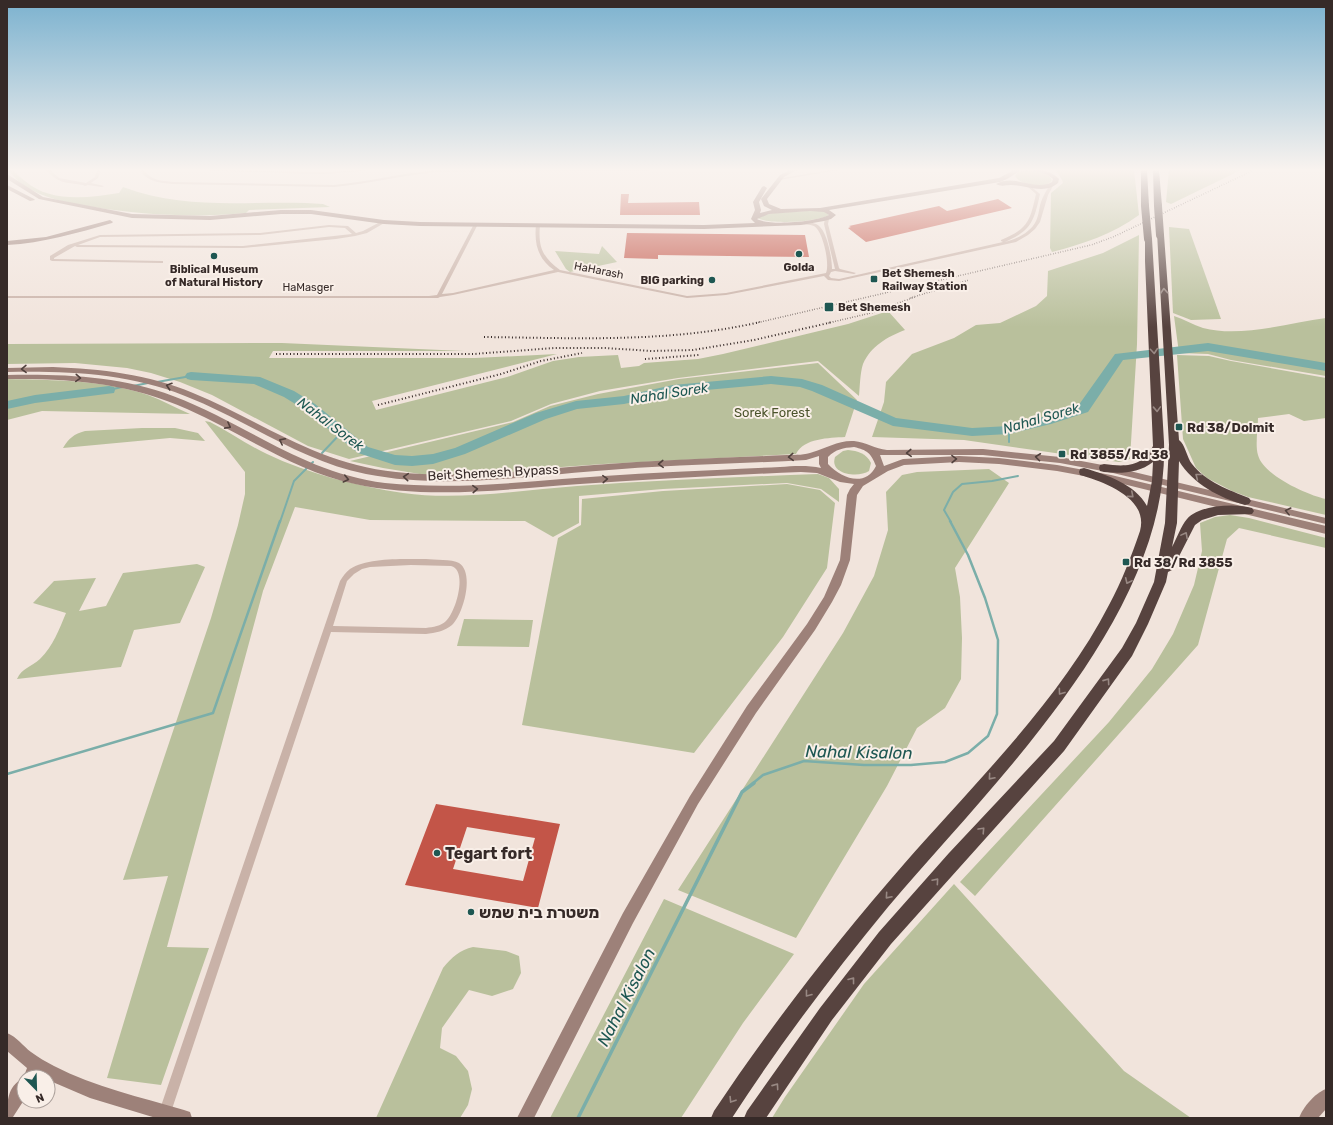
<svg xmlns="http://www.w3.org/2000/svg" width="1333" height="1125" font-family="Rubik,Heebo,sans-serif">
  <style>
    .green { fill: #b9c09c }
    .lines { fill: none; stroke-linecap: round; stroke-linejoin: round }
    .stream-far2 { stroke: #7baea9; stroke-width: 2 }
    .stream-far1 { stroke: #7baea9; stroke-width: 2.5 }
    .stream { stroke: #7baea9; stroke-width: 3.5 }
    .river { fill: #7baea9; fill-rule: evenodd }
    .building { fill: #c35548; fill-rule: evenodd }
    .street { fill: #c9b2a8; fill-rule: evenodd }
    .secondary { fill: #9d8179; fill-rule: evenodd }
    .highway { fill: #57433f; fill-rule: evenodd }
    .rail-far1 { stroke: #362a28; stroke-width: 1.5; stroke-dasharray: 0.5 2; stroke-linecap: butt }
    .rail { stroke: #362a28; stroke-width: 2; stroke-dasharray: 1 2.5; stroke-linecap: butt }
    .highway-bridge { stroke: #57433f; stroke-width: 8 }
    .oneway { stroke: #988883 }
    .oneway2 { stroke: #50403c }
    .poi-dot { fill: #1e5752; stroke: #f9efe8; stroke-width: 1.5 }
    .labels { text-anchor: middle; stroke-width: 4; stroke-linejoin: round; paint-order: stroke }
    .far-poi-label { font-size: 11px; font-weight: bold; fill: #362a28; stroke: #f9efe8 }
    .far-street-label { font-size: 11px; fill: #362a28; stroke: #f9efe8 }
    .park-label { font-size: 13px; fill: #4b542c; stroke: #f9efe8 }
    .poi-label { font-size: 13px; font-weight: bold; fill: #362a28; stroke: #f9efe8; text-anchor: start }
    .street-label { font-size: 13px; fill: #362a28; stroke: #f9efe8 }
    .water-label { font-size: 14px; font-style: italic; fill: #1e5752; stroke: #f9efe8 }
    .near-poi-label { font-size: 16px; font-weight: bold; fill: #362a28; stroke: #f9efe8; text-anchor: start }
    .near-water-label { font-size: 17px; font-style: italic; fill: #1e5752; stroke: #f9efe8 }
  </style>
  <rect width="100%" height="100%" fill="#f1e4dc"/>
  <g class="green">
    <path d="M8 170H14C16 174 21 178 25 181 50 203 88 198 119 193L123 187C185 210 241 201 306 203L323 204 330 207 249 210 246 213C195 218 144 215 93 207 69 203 44 199 23 185 17 181 13 175 8 170Z"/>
    <path d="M1056 170H1134L1139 215C1113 234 1083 244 1052 252L1050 248 1051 193 1063 183 1062 180Z"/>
    <polygon points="1169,170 1241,170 1171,204 1166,202"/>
    <path d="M1022 171C1032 170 1049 170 1052 181 1044 189 1021 186 1015 176L1018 172Z"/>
    <path d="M806 211H824L829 215C819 222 767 225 758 218L759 216 774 213Z"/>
    <polygon points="1169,227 1189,229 1221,319 1191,320 1173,313"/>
    <polygon points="1139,235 1137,344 1130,459 1119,462 964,440 872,437 884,402 886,382 912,354 954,338 976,325 1000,323 1036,306 1047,296 1048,271 1103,253"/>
    <polygon points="602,246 617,262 570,272 566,269 555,251 599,254"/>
    <path d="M888 311 905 330C887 337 871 346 863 364 860 373 860 386 859 396L818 361 678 378 600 391 551 404 511 421 349 459 308 446 212 395 180 382 151 373 127 368 75 363 7 364V344L282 343 464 351H273L269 358H475L557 354 372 401 376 410 507 377 553 361 579 357 618 355 621 368 639 366 644 363 698 359 723 354 848 324Z"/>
    <path d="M1174 316C1184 319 1193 325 1203 328 1241 338 1288 323 1326 318V376L1231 360 1208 354 1179 353Z"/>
    <path d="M1177 355 1209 356 1231 361 1326 378V418L1304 421 1289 414 1258 418C1258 429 1255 445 1258 455 1263 475 1307 495 1326 499V515L1248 497 1232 491 1207 478 1196 468 1183 439Z"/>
    <path d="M818 363 857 400 845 437C829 438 804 438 796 454L603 464 548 468 480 476 426 475 383 468 350 461 513 422 550 406 598 394 679 379Z"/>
    <path d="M7 379C55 380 102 380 148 395 162 400 176 408 190 414L42 411 7 420Z"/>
    <path d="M205 421 210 422C229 432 248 445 267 454 309 474 357 486 403 493 459 501 521 490 577 486 658 480 738 477 818 474L829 478 839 489V502L821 489 787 483 663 489 579 496V523L553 537 525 521 370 520 295 507 263 591 167 947 209 948 161 1085 107 1078 168 876 123 880 211 618 238 525 245 494V472Z"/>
    <path d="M142 428H175L198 433 205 441 170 438 63 448C69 438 74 434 85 431Z"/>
    <path d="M848 450C858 451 866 453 871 463L869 471C859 478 829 475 835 457L843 451Z"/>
    <polygon points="989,469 1009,483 955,568 960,597 962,638 961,679 945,708 917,728 887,786 796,938 678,890 843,633 874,576 888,530 886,492 902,475 917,472"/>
    <polygon points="787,484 820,490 835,503 827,568 783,637 694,753 522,725 558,538 581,525 582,499 663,491"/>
    <polygon points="1230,515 1249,518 1326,538 1326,548 1239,528 1227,539 1198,645 975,896 960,882 1109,722 1152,669 1173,634 1194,585 1202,551 1200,523 1215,517"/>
    <path d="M197 564 205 567 180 623 134 630 121 667 17 679C22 668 31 667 40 659 53 646 59 630 66 613L33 603 54 581 96 578 79 611 106 606 123 573Z"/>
    <polygon points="464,619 533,620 529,647 457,646"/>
    <polygon points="954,884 1124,1071 1191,1118 772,1118 785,1097 864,984"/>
    <polygon points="664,899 794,954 743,1023 681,1118 550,1118"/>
    <path d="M473 947 506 951 519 956 521 973 513 989 492 996 469 990 442 1028 440 1048 456 1056 468 1071 472 1089 468 1105 460 1118H376L443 968C452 957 460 950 473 947Z"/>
  </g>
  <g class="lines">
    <g class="stream-far2">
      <polyline points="157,382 191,376"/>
      <polyline points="133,386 148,383"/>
      <polyline points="109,390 122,387"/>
      <polyline points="1009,430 1009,442"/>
      <polyline points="322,453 341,433"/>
      <polyline points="280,522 294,481 313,462"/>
      <polyline points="951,522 944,510 953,492 962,484 992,481 1018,476"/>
    </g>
    <g class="stream-far1">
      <polyline points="7,774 213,713 280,521"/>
      <polyline points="752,784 763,775 804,761 864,765 911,765 945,762 968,753 988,736 997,714 998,640 985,598 968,555 950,521"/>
    </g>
    <polyline class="stream" points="578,1118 742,792 754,783"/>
    <g class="river">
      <polygon points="1208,343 1326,363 1326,371 1208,351 1123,360 1088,412 1051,424 1009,434 972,436 893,426 812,391 800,387 771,384 673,393 624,404 577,409 546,419 465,454 433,464 412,466 395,465 358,453 305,410 284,397 254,384 191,380 187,379 185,376 187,373 191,372 260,377 294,391 315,404 368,447 395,455 412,456 433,454 455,448 536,413 576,401 624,396 673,385 771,376 802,379 822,385 896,418 972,428 1009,426 1043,417 1078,406 1115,354"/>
      <polygon points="109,386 114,387 115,390 114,393 35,403 7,409 7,401 35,395"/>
    </g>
  </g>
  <g class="building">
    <polygon points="621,194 629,194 628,203 699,202 700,215 620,215"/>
    <polygon points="998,199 1012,208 866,242 848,228 851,227 849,226 939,206 947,211"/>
    <polygon points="627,233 805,235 809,257 658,255 658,259 624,258"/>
    <path d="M436 804 560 824 538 908 405 885ZM467 827 535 838 523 881 453 869Z"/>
  </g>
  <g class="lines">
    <g class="street">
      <path d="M46 170H50L59 178 86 183 95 177 97 170H101L98 178 91 183 104 186 102 187 88 185 85 186 83 185C65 182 59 184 46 170Z"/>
      <path d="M140 170H144C150 180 162 181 173 182L334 185C368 182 402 173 436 170H651L649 171 437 172C402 175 369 184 334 187L173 184C161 183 147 182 140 170Z"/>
      <polygon points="210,170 324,172 366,170 364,171 324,174 212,171"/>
      <polygon points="830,170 839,170 779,180 777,179"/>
      <path d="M1029 185 1040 194C1034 221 1032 230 1005 242 1017 239 1031 232 1036 221 1039 215 1039 208 1041 202 1043 196 1046 191 1050 185L1053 186 1048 195 1040 222 1035 229 1028 235 1016 242 839 281 828 280 824 276 726 295 687 298 558 272 453 295 440 297 438 298H7V296H429L437 295 474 224 476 223 478 224 442 294 453 293 554 270C538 259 534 244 536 225L538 224 540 225C538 246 542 257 560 270L687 296 726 293 826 273C830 264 823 231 814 226 810 224 803 225 798 224V222H800C805 222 811 222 816 224 827 228 832 258 832 269H835L824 224 825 218 829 219 828 224 839 268 840 269 856 273 854 274 835 271 831 272 829 276 831 278 839 279 1003 242 1001 241V240C1028 229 1030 221 1036 194L1028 187V185Z"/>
      <path d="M382 221 386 222 367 233 355 236 336 239 243 248 77 247 75 246 54 258V259L163 261V263H161L52 261 50 260V256L68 245 100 235 260 233 329 225 348 226 356 233 363 231ZM329 227 345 228 352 234 243 246 78 245 100 237 260 235Z"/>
      <path d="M426 559C434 560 452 559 459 563 475 573 463 615 452 625 445 631 435 633 426 634L331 632 171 1112 169 1116 165 1118 161 1116 159 1112 340 581C343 576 346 572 350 569 368 557 405 559 426 559ZM411 565 451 566C468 570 456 612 446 621 441 626 433 627 426 628L333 626 347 581 354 574 362 569 370 567Z"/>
    </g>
    <g class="secondary">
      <path d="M790 170H797L784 177 767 199 769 204 781 209 820 208 999 178 1014 170H1021L1007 179 1000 182 829 210 836 215 831 219 824 221 801 225 704 229 420 226 384 224 311 214H281L210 220 132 218 39 199 7 179V174L43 197 132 214 210 216 281 210H311L384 220 420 222 704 225 755 223 751 219 755 210 753 202 762 187 764 186 767 188 759 202 761 210 760 213 772 210 764 206 761 199 780 175ZM810 211 824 212 829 215C816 222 769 226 757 219L769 214Z"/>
      <path d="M1035 170C1045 170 1052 172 1059 179L1058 183C1044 195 1027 185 1011 185 1006 185 1001 187 996 184 1014 173 1034 192 1052 182L1053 179 1048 175Z"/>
      <polygon points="7,185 34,199 35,200 30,201 7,189"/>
      <path d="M110 220 113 222 112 223C77 233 43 243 7 245V241L46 237Z"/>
      <path d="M53 367C101 369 148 374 193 393 263 422 317 464 396 472 462 479 528 470 594 465 658 460 723 458 787 455 796 455 805 455 813 452 826 448 839 440 854 441 866 442 875 449 887 450L983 449 1060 457 1113 467 1326 518V524L1113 473 1060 463 983 455H880L884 466 903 459 959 456 999 458 1057 465 1111 475 1326 526V534L1111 481 1057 471 999 464 959 462 904 465 888 471 863 486 857 495 850 560 841 585 832 602 815 630 756 713 698 804 633 923 534 1118H517L623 913 690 796 747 706 807 624 824 597 840 560 847 495 850 489 854 484 840 482 817 473 801 472C727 475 654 479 580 484 506 489 429 500 355 484 294 471 244 434 187 409 130 383 69 378 7 379V375C63 374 120 376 173 396 247 424 303 473 385 483 444 489 503 484 562 479 613 475 665 472 717 470 738 469 759 468 780 467 793 466 808 465 821 468L819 464V456L806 460C736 464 666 465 596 471 520 477 442 489 366 474 300 461 247 420 185 396 128 373 68 371 7 372V368ZM854 447C867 450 871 453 876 466 865 488 841 478 828 464V457C836 449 843 448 854 447Z"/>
      <path d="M7 1033C17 1037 23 1046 31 1052 38 1057 46 1062 54 1066 95 1087 140 1097 184 1110L190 1112 192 1118H156L90 1098 48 1080V1077H24V1100L13 1117 7 1118C7 1104 7 1085 23 1079L27 1068 7 1051Z"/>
      <path d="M1326 1089V1109L1318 1118H1299C1303 1107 1315 1093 1326 1089Z"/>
    </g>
    <g class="highway">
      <polygon points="1141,170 1147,170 1149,206 1145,208 1141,206"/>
      <polygon points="1153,170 1159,170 1162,206 1158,208 1154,206"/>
      <path d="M1157 233H1163L1164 235 1179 440C1185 444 1187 458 1192 464 1206 482 1229 490 1249 498L1251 501 1249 504 1245 505C1220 498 1193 484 1179 461L1177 523 1172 547C1177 538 1181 526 1187 519 1199 505 1235 503 1252 508L1254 511 1252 514 1218 515 1202 520 1195 525 1172 570 1168 572 1166 582 1148 624 1132 656 1064 751 891 944 832 1020 766 1118H744L747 1111 820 1008 879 932 949 853 1054 741 1122 648 1136 623 1154 582 1165 523 1169 445Z"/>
      <path d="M1145 237H1151L1152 239 1164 442C1170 615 992 784 888 907 832 975 780 1044 732 1118H711L714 1111C772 1024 836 942 904 864 974 784 1061 699 1109 605 1122 581 1131 557 1140 531 1149 498 1104 482 1080 475L1079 472 1080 469 1084 468C1107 475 1135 484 1147 506L1152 481 1153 462C1139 473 1121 474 1104 472L1100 471 1099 468 1100 465 1104 464C1126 467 1142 467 1153 446L1145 261Z"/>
    </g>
    <g class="rail-far1">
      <polyline points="910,298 969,280"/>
      <polyline points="756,323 1091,245 1113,237 1254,170"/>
      <polyline points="828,323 871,313 915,297"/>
    </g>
    <g class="rail">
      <path d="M484 337C576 338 670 343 760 322"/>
      <polyline points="276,354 474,354 554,348 605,348 652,351 693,350 754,340 833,322"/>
      <polyline points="645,359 699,355"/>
      <polyline points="378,405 501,374 541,361 582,353"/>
    </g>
    <g class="highway-bridge">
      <polyline points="1145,206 1148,239"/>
      <polyline points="1158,206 1160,235"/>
    </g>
  </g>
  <defs><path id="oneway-chevron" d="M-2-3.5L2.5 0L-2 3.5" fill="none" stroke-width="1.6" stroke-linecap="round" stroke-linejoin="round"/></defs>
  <g class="oneway">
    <use href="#oneway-chevron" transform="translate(1164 291) rotate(-94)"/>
    <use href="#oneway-chevron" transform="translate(1154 351) rotate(85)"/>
    <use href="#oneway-chevron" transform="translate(1157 409) rotate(88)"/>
    <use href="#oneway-chevron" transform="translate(1198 476) rotate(-142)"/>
    <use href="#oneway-chevron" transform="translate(1131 495) rotate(41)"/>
    <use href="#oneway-chevron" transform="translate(1185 535) rotate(-62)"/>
    <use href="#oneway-chevron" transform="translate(1128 581) rotate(115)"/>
    <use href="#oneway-chevron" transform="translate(1107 681) rotate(-55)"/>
    <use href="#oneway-chevron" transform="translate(1061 692) rotate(126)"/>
    <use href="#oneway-chevron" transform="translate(991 777) rotate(131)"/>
    <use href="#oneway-chevron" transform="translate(982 830) rotate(-47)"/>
    <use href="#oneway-chevron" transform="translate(936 881) rotate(-49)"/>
    <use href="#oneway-chevron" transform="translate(888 896) rotate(131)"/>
    <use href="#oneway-chevron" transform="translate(852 980) rotate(-52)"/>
    <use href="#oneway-chevron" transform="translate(808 994) rotate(128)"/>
    <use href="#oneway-chevron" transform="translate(776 1086) rotate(-55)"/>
    <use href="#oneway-chevron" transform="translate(732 1100) rotate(122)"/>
  </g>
  <g class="oneway2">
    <use href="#oneway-chevron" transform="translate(24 369) rotate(179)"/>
    <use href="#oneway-chevron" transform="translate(78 378) rotate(4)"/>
    <use href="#oneway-chevron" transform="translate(169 386) rotate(-162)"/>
    <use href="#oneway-chevron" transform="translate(228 426) rotate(28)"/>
    <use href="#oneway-chevron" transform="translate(282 441) rotate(-153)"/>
    <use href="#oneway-chevron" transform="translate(909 453) rotate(177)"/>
    <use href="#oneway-chevron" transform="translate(791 457) rotate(177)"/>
    <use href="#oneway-chevron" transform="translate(1038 457) rotate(-173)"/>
    <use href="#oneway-chevron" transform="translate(954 459) rotate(-1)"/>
    <use href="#oneway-chevron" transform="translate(661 464) rotate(177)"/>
    <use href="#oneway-chevron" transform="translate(406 477) rotate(-175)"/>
    <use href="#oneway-chevron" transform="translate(346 479) rotate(13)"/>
    <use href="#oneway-chevron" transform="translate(605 479) rotate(-3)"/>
    <use href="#oneway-chevron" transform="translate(475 489) rotate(-3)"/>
    <use href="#oneway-chevron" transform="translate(1288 511) rotate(-166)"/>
  </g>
  <linearGradient id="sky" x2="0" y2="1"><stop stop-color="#7cb2cf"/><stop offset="0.52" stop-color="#f9f3ef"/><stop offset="1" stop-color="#f9f3ef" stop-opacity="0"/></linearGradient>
  <rect width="1333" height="327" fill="url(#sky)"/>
  <g class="poi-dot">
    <circle cx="799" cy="254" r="4"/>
    <circle cx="214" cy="256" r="4"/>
    <rect x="870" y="275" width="8" height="8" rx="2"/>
    <circle cx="712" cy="280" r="4"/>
    <rect x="824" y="302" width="10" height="10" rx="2"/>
    <rect x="1175" y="423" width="8" height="8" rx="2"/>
    <rect x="1058" y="450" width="8" height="8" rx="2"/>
    <rect x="1122" y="558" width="8" height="8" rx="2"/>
    <circle cx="437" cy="853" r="4"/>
    <circle cx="471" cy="912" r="4"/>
  </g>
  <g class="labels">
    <g class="far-poi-label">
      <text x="799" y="271">Golda</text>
      <text x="214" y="273">Biblical Museum<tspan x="214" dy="13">of Natural History</tspan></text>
      <text x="882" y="277" text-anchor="start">Bet Shemesh<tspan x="882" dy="13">Railway Station</tspan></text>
      <text x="704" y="284" text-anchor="end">BIG parking</text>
      <text x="838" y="311" text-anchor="start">Bet Shemesh</text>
    </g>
    <g class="far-street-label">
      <text transform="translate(599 270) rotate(11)" y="4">HaHarash</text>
      <text x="308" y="291">HaMasger</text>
    </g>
    <g class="park-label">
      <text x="772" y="417">Sorek Forest</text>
    </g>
    <g class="poi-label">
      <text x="1187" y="432">Rd 38/Dolmit</text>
      <text x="1070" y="459">Rd 3855/Rd 38</text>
      <text x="1134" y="567">Rd 38/Rd 3855</text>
    </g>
    <g class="street-label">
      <text transform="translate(493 472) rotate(-3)" y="5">Beit Shemesh Bypass</text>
    </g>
    <g class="water-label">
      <text transform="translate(669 393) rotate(-9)" y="5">Nahal Sorek</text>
      <text transform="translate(1041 418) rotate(-16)" y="5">Nahal Sorek</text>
      <text transform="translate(331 424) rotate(37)" y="5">Nahal Sorek</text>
    </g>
    <g class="near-poi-label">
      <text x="445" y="859">Tegart fort</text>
      <text x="479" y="918">משטרת בית שמש</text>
    </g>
    <g class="near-water-label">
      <text transform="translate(859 752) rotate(1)" y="6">Nahal Kisalon</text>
      <text transform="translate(626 997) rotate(-63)" y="6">Nahal Kisalon</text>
    </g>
  </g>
  <rect width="1333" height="1125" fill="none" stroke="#362a28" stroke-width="16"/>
  <g transform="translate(36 1089) rotate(157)"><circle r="19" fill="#f9efe8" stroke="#aba09b"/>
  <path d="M0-3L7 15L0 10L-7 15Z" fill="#1e5752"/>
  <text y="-6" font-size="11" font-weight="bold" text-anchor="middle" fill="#362a28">N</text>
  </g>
</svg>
